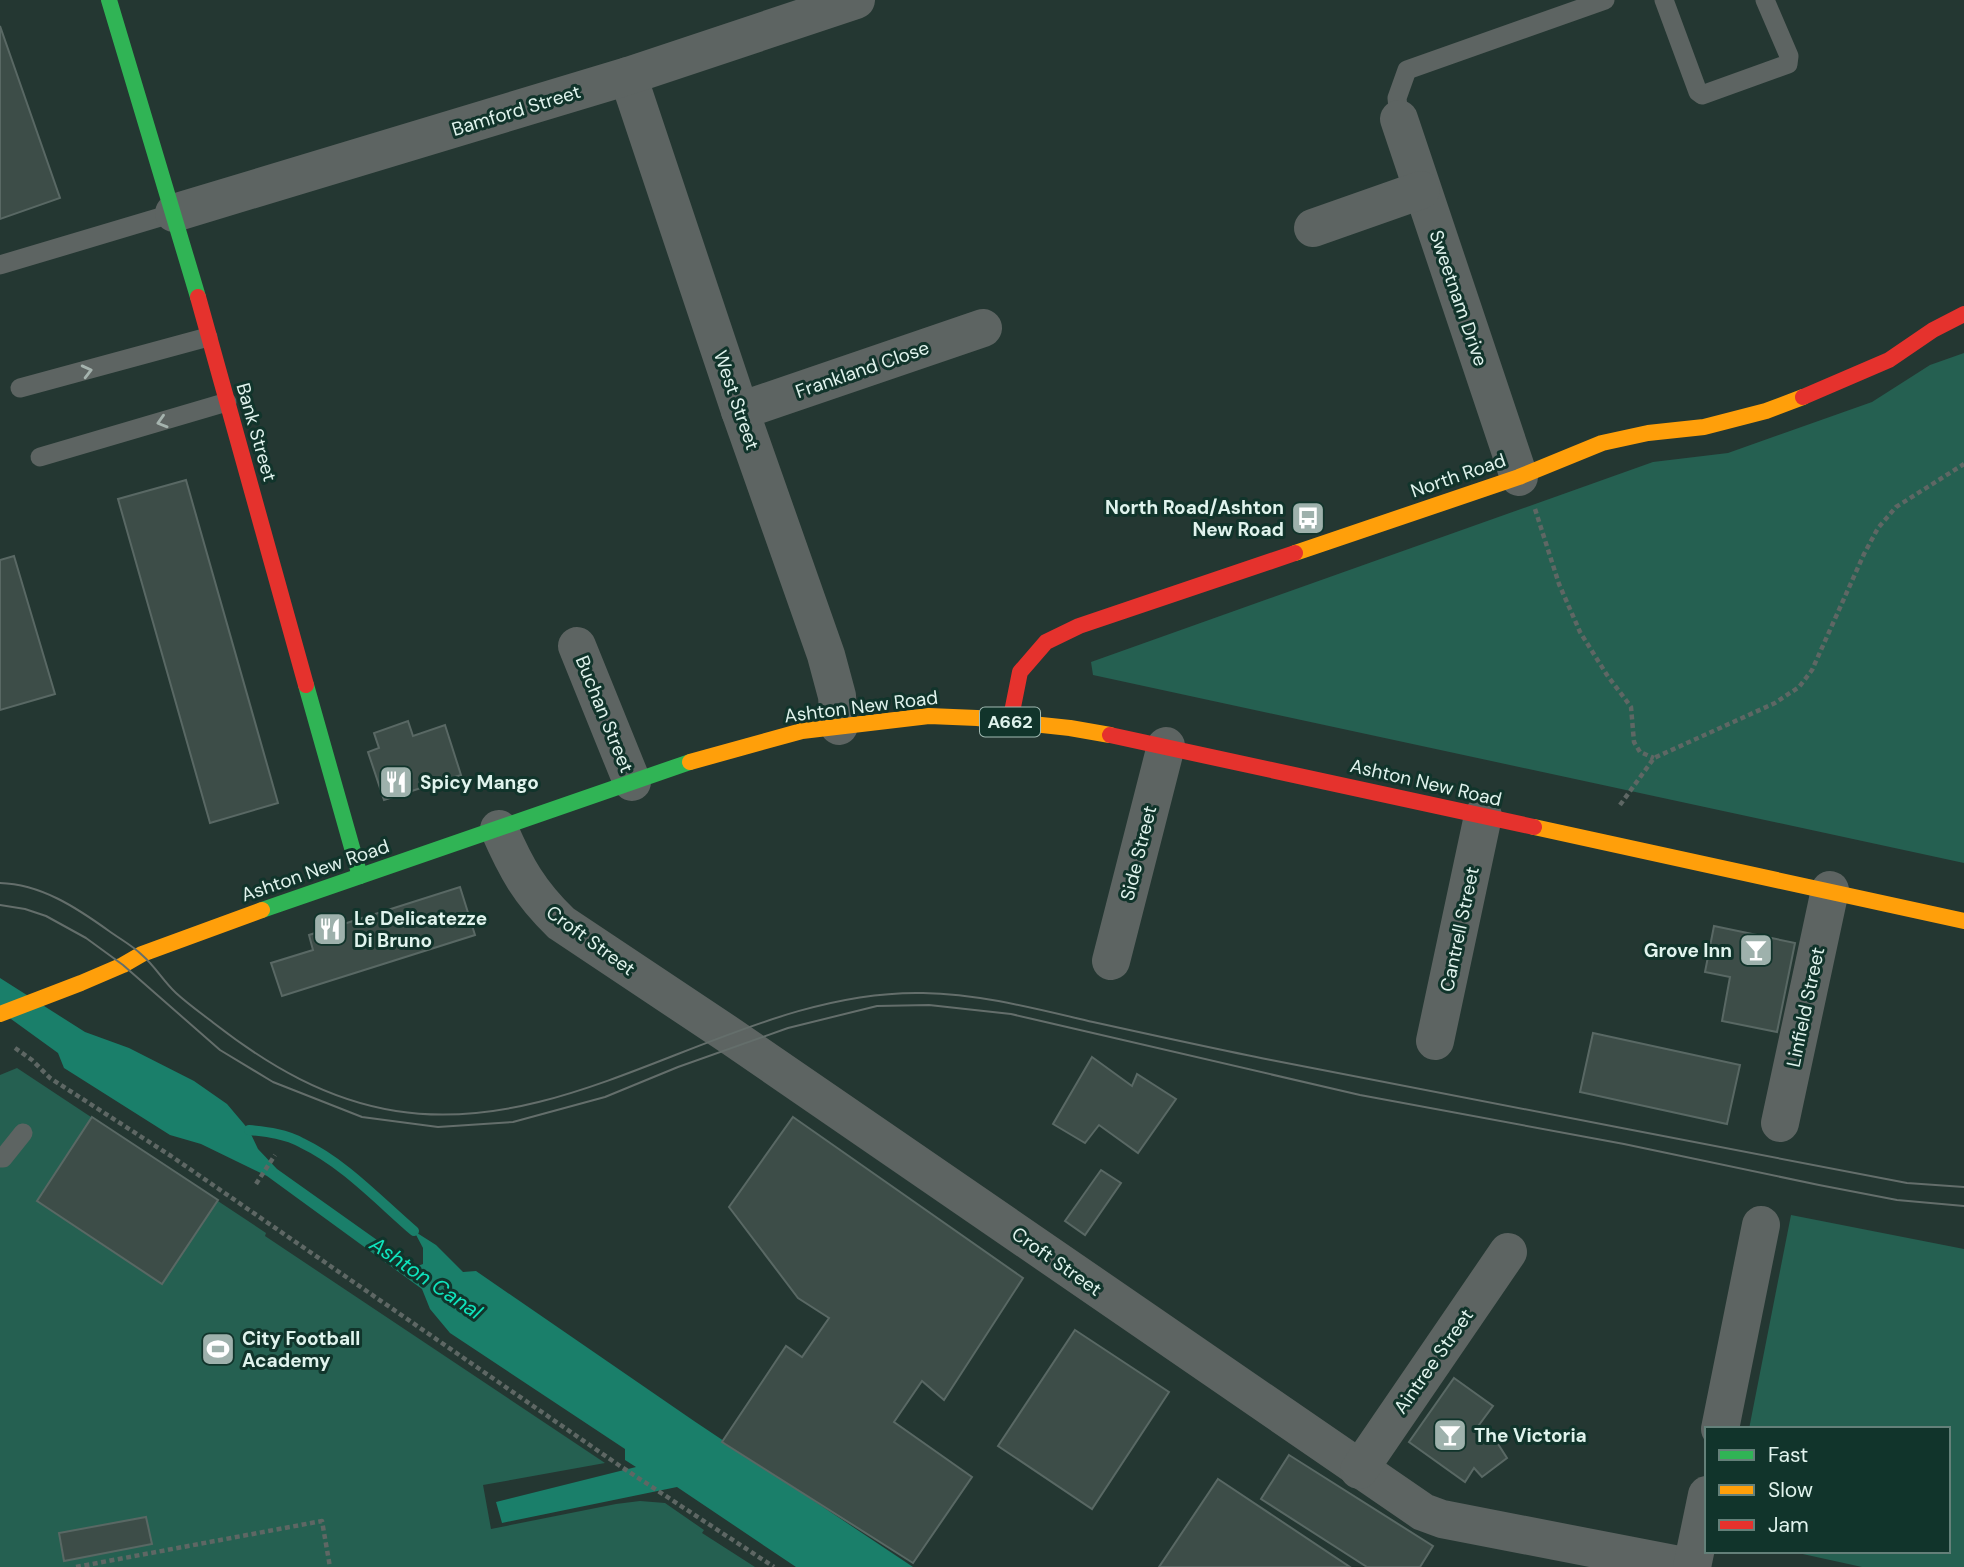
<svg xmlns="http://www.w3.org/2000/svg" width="1964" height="1567" font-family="'DM Sans',sans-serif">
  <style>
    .green { fill: #256051 }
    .water { fill: #1a7f6a }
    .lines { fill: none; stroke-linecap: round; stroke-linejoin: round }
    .stream { stroke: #1a7f6a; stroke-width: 10 }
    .building { fill: #3d4d48; stroke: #596864; stroke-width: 2 }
    .path { stroke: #5e6764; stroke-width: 4.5; stroke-dasharray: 5 3.5; stroke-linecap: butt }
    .lane { stroke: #5d6462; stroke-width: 19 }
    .street { stroke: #5d6462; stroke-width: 38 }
    .fast { stroke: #30b455; stroke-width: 16 }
    .slow { stroke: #ff9f0a; stroke-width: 16 }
    .jam { stroke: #e5322d; stroke-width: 16 }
    .tram { stroke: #646e6b; stroke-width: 2 }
    .oneway { stroke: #a5b3ae }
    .labels { text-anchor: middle; stroke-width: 6; stroke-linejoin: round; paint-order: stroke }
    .shield { fill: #11342b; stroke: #a2bab3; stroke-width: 2 }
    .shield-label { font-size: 18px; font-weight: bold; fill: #e0f3ed }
    .street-label { font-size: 19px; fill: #e0f3ed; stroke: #11342b }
    .poi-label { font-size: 19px; font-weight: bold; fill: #e0f3ed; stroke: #11342b; text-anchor: start }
    .water-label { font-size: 21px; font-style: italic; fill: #0fe3bc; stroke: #11342b }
  </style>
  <rect width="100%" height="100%" fill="#243732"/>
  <g class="green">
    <polygon points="1964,353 1964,863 1093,675 1091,662 1653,462 1728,453 1872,402 1930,365"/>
    <polygon points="17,1068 266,1233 265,1236 605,1463 483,1485 491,1529 616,1504 640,1501 665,1503 704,1530 702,1533 755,1567 0,1567 0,1075"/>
    <polygon points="1791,1215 1964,1249 1964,1567 1862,1567 1789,1551 1948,1551 1948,1429 1749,1429"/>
  </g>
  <polygon class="water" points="0,978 85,1032 129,1048 194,1081 227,1104 249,1130 258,1149 277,1169 415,1267 423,1264 423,1248 414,1231 436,1245 463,1272 476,1271 694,1421 913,1567 796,1567 677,1487 502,1523 496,1502 636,1467 625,1460 625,1449 450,1333 430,1309 422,1289 267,1176 201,1144 170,1135 64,1068 58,1053 0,1011"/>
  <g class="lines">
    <path class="stream" d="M249 1130C268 1132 286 1134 302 1143 344 1163 379 1201 414 1231"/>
  </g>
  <g class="building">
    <polygon points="0,26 60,198 0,219"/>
    <polygon points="186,480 278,803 210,823 118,499"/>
    <polygon points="14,556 55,694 0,710 0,560"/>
    <polygon points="408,721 413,736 445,725 461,775 384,800 368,752 379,748 374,733"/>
    <polygon points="460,887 475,935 282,996 271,963 313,950 309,935"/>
    <polygon points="1714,926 1795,943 1777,1032 1722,1021 1730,977 1705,972"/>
    <polygon points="1593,1033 1740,1065 1727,1124 1580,1092"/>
    <polygon points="1092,1057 1132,1086 1137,1074 1176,1099 1138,1153 1099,1125 1085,1143 1053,1124"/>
    <polygon points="92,1117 218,1200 162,1284 37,1201"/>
    <polygon points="793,1117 1023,1278 944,1400 922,1381 894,1422 972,1477 913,1563 722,1442 786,1346 802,1357 829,1318 798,1298 729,1207"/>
    <polygon points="1101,1170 1121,1183 1085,1235 1065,1221"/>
    <polygon points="1075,1330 1169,1392 1092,1509 998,1446"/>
    <polygon points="1454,1378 1493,1406 1476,1429 1498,1444 1507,1458 1482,1477 1474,1468 1465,1482 1409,1442"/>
    <polygon points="1289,1455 1433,1546 1420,1567 1367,1567 1261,1499"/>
    <polygon points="1218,1479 1350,1567 1159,1567"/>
    <polygon points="146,1517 152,1544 64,1561 59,1533"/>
  </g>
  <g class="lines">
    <g class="path">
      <polyline points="1535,509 1559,584 1580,632 1607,675 1631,707 1634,742 1640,752 1654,758"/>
      <polyline points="1620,805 1654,758 1775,703 1799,687 1812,670 1864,554 1878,528 1896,507 1964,464"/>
      <polyline points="15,1048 32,1060 50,1078 171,1156 620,1466 774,1567"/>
      <polyline points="256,1184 275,1155"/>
      <polyline points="76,1567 322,1521 330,1567"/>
    </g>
    <g class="lane">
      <polyline points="1664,0 1698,92 1702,95 1788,64 1789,56 1765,0"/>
      <polyline points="1399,119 1397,98 1407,70 1605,0"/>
      <polyline points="0,265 174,213"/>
      <polyline points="20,388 208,337"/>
      <polyline points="40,457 227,402"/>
      <polyline points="0,1158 3,1158 23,1133"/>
    </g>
    <g class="street">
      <polyline points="628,76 740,411 826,655 837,696 839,726"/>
      <polyline points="1399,119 1519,477"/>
      <polyline points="174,213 628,76 856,0"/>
      <polyline points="1313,228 1421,190"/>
      <polyline points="740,411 983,328"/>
      <polyline points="577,646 632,782"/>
      <path d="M499 829C516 868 529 892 561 923L729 1035 1423 1512 1442 1519 1689 1567"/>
      <polyline points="1111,961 1166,746"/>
      <polyline points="1435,1041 1483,816"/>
      <polyline points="1780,1123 1830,890"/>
      <polyline points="1720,1429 1761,1225"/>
      <polyline points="1359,1470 1508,1252"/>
      <polyline points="1692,1567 1707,1495"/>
    </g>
    <g class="fast">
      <polyline points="109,0 198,297"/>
      <polyline points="306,685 360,876"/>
      <polyline points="262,910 690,762"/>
    </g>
    <g class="slow">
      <polyline points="1295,553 1519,477 1602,443 1648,433 1704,427 1766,411 1803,397"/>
      <polyline points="690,762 802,731 929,716 977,718 1070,728 1110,735"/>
      <polyline points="1534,827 1964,921"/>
      <polyline points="0,1014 81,983 123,965 142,954 262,910"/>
    </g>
    <g class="jam">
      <polyline points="198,297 306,685"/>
      <polyline points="1803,397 1889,360 1933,330 1964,314"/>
      <polyline points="1010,722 1020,672 1046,642 1079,626 1295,553"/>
      <polyline points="1110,735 1534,827"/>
    </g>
    <g class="tram">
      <path d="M0 883C41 884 77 908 109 931 120 939 133 946 142 955 155 966 163 981 176 993 188 1004 202 1014 215 1024 269 1066 327 1100 396 1111 578 1140 740 989 923 993 981 994 1037 1009 1093 1022 1152 1035 1211 1048 1271 1060 1483 1103 1695 1141 1907 1183L1964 1187"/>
      <polyline points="0,905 25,909 46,916 86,938 123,965 220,1050 273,1082 362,1117 438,1127 513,1122 605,1097 678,1067 788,1028 877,1006 929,1005 1011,1014 1360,1095 1624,1144 1819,1185 1897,1200 1964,1206"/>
    </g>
  </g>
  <defs><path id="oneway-chevron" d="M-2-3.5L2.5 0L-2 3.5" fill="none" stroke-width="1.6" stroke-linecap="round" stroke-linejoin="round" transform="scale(1.75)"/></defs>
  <g class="oneway">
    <use href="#oneway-chevron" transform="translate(87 371) rotate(-14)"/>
    <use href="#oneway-chevron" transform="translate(162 422) rotate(163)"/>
  </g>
  <defs>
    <g id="bus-square" transform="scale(1.75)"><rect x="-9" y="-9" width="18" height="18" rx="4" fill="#9eb1ac" stroke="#11342b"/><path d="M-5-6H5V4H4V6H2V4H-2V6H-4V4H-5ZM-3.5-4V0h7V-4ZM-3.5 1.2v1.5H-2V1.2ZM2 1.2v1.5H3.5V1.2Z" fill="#fff"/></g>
    <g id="restaurant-square" transform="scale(1.75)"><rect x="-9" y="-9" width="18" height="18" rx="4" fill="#9eb1ac" stroke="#11342b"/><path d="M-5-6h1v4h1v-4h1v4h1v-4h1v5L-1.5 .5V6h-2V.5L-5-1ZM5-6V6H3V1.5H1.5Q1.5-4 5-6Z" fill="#fff"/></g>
    <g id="bar-square" transform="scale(1.75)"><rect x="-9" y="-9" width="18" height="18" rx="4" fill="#9eb1ac" stroke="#11342b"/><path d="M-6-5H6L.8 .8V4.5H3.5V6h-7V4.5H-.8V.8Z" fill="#fff"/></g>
    <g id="stadium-square" transform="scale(1.75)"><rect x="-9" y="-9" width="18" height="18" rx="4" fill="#9eb1ac" stroke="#11342b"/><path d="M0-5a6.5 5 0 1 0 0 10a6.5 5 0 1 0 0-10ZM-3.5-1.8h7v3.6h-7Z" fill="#fff"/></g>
  </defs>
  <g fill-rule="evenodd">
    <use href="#bus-square" x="1308" y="518"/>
    <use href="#restaurant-square" x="396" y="782"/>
    <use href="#restaurant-square" x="330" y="929"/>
    <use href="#bar-square" x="1756" y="950"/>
    <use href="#stadium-square" x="218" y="1349"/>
    <use href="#bar-square" x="1450" y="1435"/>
  </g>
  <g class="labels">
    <rect class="shield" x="980" y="707.5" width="60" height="29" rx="5"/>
    <g class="shield-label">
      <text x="1010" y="728">A662</text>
    </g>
    <g class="street-label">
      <text transform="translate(516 110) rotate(-17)" y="7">Bamford Street</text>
      <text transform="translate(1459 298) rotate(71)" y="7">Sweetnam Drive</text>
      <text transform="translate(862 369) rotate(-19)" y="7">Frankland Close</text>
      <text transform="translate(737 400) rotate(71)" y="7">West Street</text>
      <text transform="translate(257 432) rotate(74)" y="7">Bank Street</text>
      <text transform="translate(1458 475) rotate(-19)" y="7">North Road</text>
      <text transform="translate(861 706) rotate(-7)" y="7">Ashton New Road</text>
      <text transform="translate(605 714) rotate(68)" y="7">Buchan Street</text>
      <text transform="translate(1426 782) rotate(13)" y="7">Ashton New Road</text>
      <text transform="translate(1138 853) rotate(-76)" y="7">Side Street</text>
      <text transform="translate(315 870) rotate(-19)" y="7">Ashton New Road</text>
      <text transform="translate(1459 929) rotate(-78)" y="7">Cantrell Street</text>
      <text transform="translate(591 940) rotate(36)" y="7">Croft Street</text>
      <text transform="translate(1805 1007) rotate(-78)" y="7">Linfield Street</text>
      <text transform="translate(1057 1261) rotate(35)" y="7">Croft Street</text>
      <text transform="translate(1433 1361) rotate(-55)" y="7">Aintree Street</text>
    </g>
    <g class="poi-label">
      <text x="1284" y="514" text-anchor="end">North Road/Ashton<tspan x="1284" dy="22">New Road</tspan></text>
      <text x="420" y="789">Spicy Mango</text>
      <text x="354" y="925">Le Delicatezze<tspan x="354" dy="22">Di Bruno</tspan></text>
      <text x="1732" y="957" text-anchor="end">Grove Inn</text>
      <text x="242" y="1345">City Football<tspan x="242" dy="22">Academy</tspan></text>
      <text x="1474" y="1442">The Victoria</text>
    </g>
    <g class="water-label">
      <text transform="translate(426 1278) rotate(34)" y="7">Ashton Canal</text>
    </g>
  </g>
  <rect x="1705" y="1427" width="245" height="126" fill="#11342b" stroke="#648079" stroke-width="2"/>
  <rect x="1719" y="1450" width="35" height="10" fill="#30b455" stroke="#648079" stroke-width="2"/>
  <text x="1768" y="1462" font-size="21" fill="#e0f3ed">Fast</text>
  <rect x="1719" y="1485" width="35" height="10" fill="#ff9f0a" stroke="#648079" stroke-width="2"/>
  <text x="1768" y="1497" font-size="21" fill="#e0f3ed">Slow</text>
  <rect x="1719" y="1520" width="35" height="10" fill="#e5322d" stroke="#648079" stroke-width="2"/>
  <text x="1768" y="1532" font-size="21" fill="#e0f3ed">Jam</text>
</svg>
